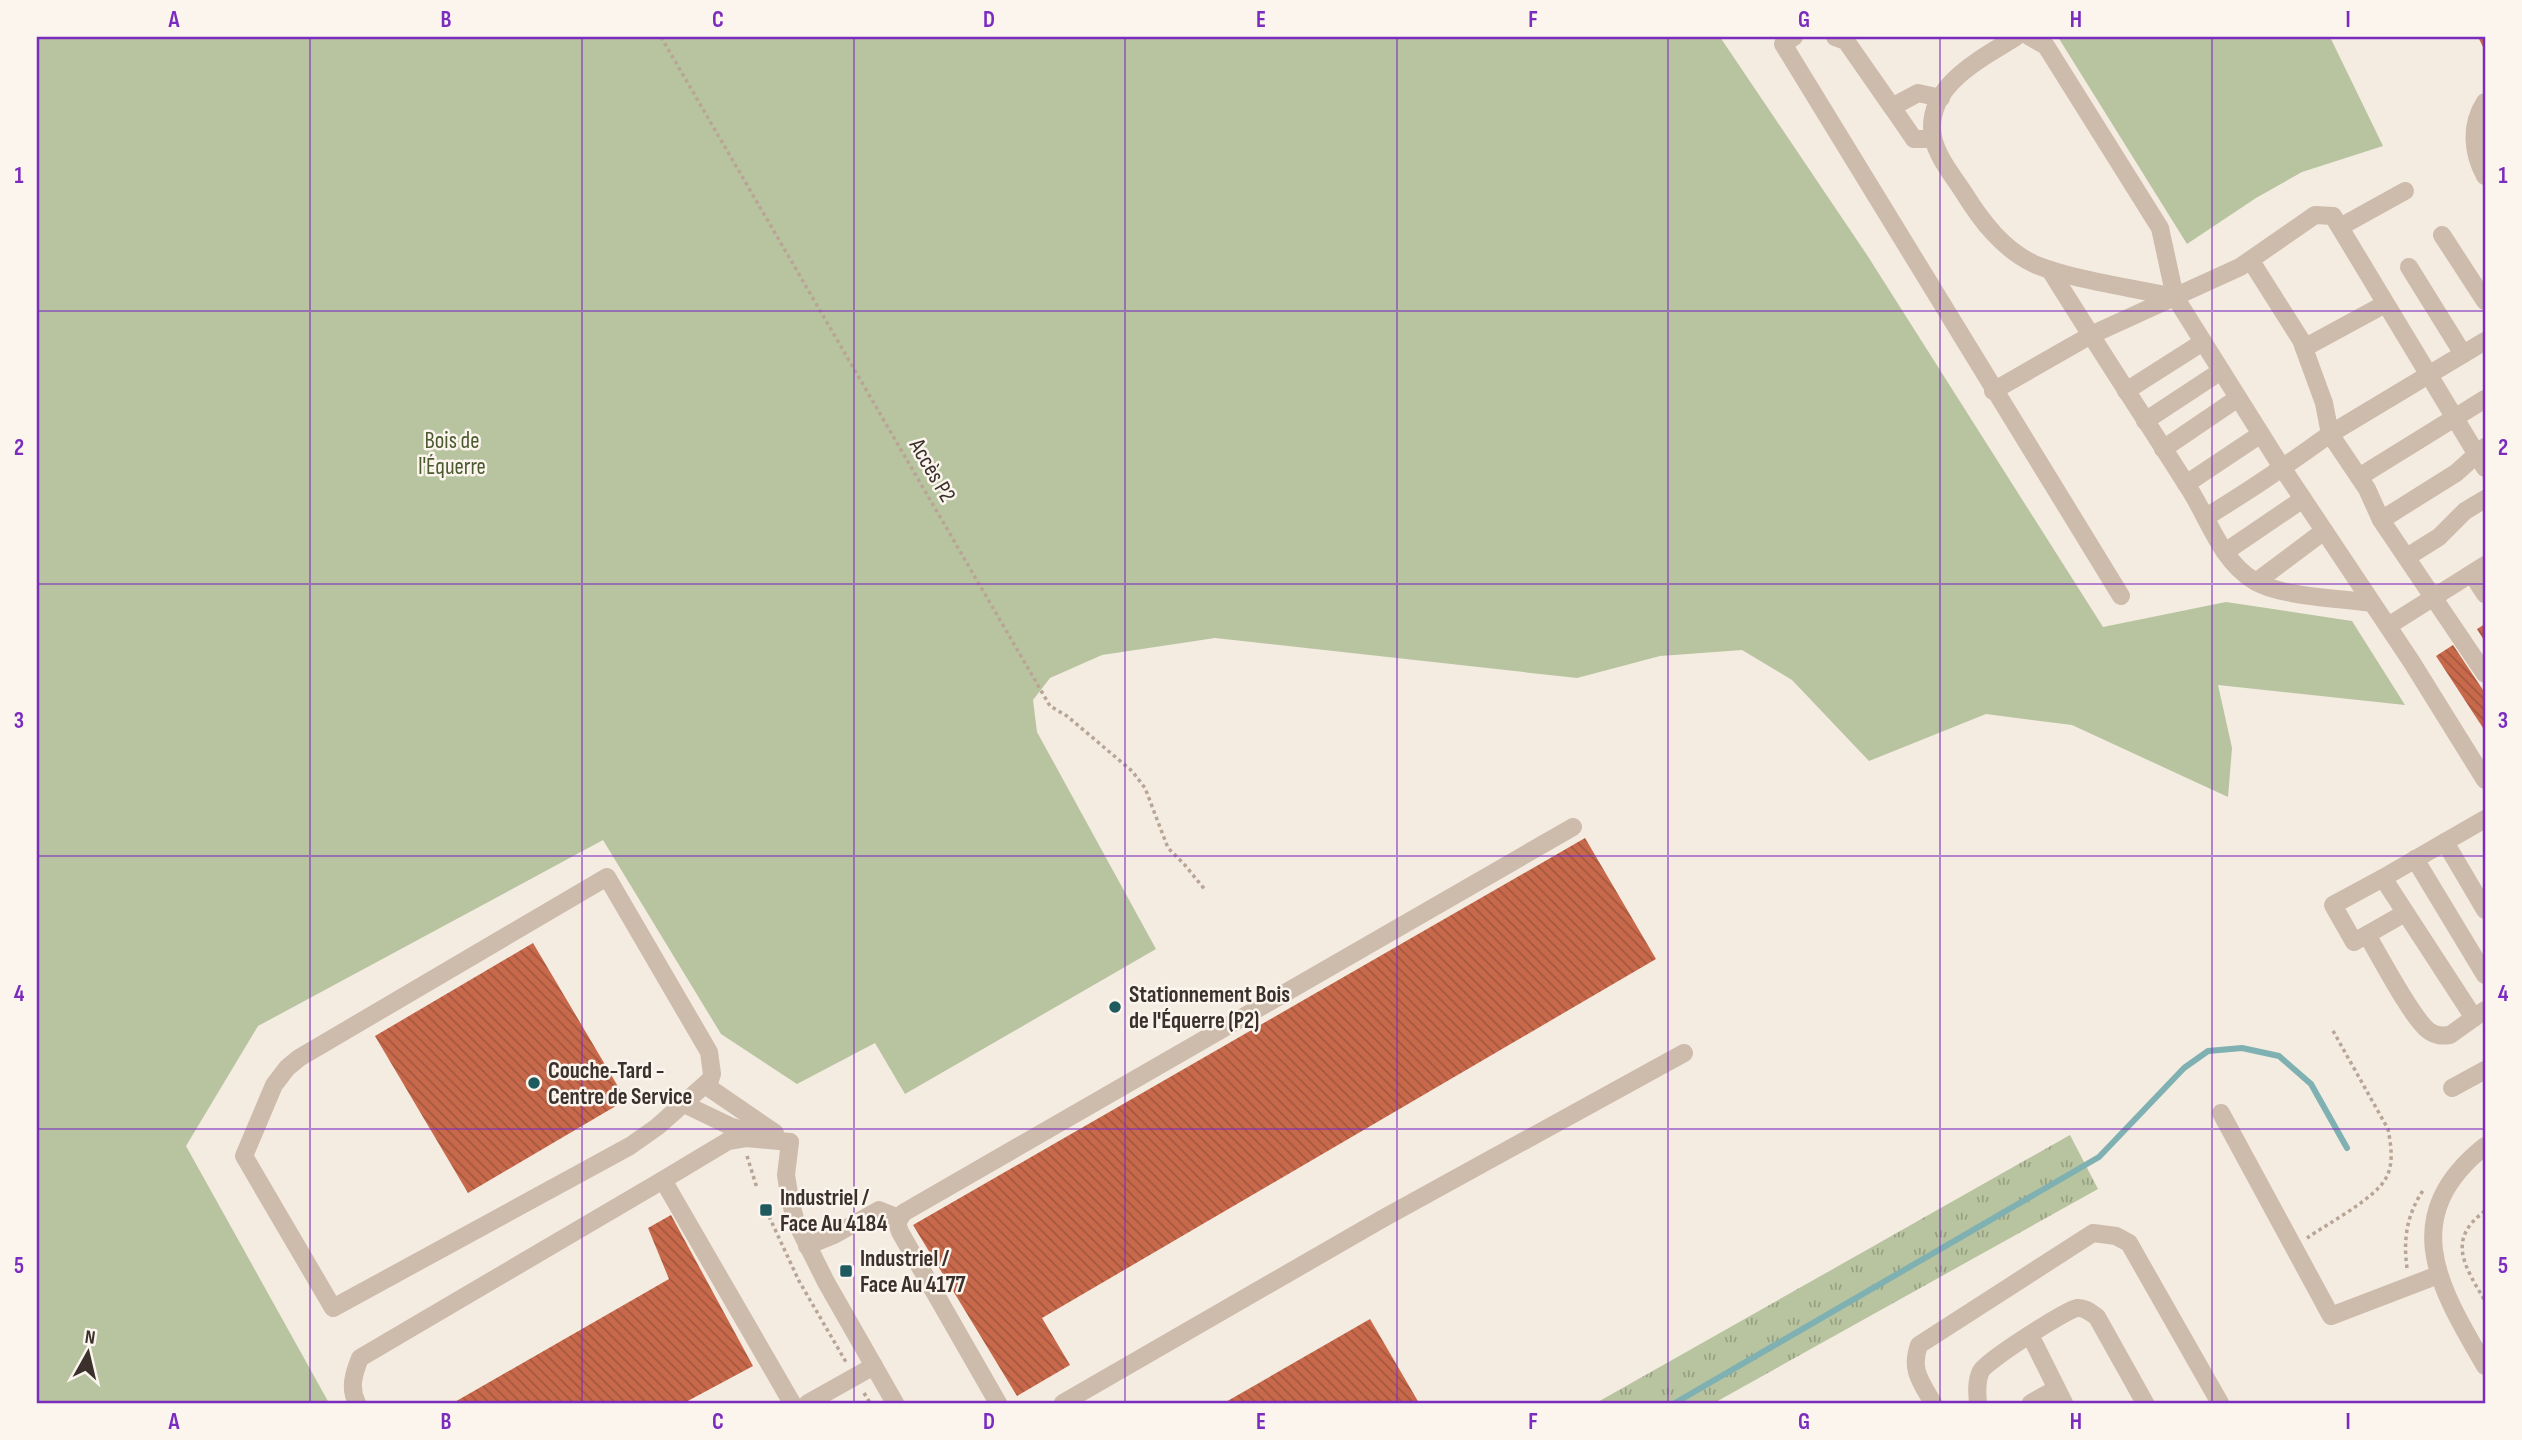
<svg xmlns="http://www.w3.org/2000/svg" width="2522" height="1440" font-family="'Sofia Sans Condensed',sans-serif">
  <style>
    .grass { fill: url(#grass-tufts) }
    .park { fill: #b8c4a0 }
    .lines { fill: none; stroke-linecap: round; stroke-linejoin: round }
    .stream { stroke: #7fb0b2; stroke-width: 6 }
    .building { fill: url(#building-back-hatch) }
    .path { stroke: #b9a596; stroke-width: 3.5; stroke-dasharray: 3.5 3.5; stroke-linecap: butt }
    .minor { stroke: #cdbbac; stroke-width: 18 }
    .grid { fill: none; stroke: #7b2cbf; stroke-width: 2; stroke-opacity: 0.55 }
    .poi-dot { fill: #1f5a5e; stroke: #fbf5ee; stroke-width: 2.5 }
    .labels { text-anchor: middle; stroke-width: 5; stroke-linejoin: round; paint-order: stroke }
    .park-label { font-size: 23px; fill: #4a5a2e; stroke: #fbf5ee }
    .street-label { font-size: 23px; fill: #3b302b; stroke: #fbf5ee }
    .poi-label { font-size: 23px; font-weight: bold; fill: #3b302b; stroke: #fbf5ee; text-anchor: start }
    .neatline { fill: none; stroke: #7b2cbf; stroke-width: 2.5 }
    .grid-label { font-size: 23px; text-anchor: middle; font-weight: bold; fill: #7b2cbf }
  </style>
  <defs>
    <pattern id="grass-tufts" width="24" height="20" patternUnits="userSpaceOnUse" patternTransform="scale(1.75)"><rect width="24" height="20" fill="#b8c4a0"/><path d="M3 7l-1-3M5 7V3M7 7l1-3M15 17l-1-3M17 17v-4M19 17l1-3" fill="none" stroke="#97a083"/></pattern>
    <pattern id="building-back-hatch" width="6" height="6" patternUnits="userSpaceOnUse" patternTransform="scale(1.75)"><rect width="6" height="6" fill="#c8694b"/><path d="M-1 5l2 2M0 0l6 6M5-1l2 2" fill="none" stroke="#a4573f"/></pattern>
  </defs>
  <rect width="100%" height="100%" fill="#f4ebe1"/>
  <polygon class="grass" points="2070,1135 2098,1189 1714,1403 1596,1403"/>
  <g class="park">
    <polygon points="37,37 1720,37 1867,255 2103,627 2226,602 2352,621 2405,705 2218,685 2232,748 2228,797 2072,725 1986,714 1869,761 1792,680 1742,650 1660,656 1577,678 1215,638 1102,655 1050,678 1033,700 1037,732 1156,949 905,1094 875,1043 797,1084 721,1034 603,840 258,1026 186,1146 329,1403 37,1403"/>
    <polygon points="2058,37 2330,37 2383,146 2302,172 2256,198 2187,244"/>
  </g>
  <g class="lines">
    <polyline class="stream" points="1675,1403 2099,1157 2184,1068 2208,1051 2242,1048 2279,1056 2311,1084 2347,1148"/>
  </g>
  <g class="building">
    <polygon points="2478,37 2485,37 2485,51"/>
    <polygon points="2485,624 2485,642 2477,629"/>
    <polygon points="2453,645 2485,693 2485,731 2436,656"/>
    <polygon points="1585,838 1656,959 1042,1318 1070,1365 1017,1396 913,1225"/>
    <polygon points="533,943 626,1100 468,1193 375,1036"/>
    <polygon points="671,1215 753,1366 684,1403 453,1403 669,1279 648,1228"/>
    <polygon points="1370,1319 1419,1403 1224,1403"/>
  </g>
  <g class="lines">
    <g class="path">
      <polyline points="661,37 1050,706 1067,716 1132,771 1145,788 1168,848 1184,864 1206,891"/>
      <polyline points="747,1156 757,1188"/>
      <polyline points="766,1210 799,1281 846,1362"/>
      <path d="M2485 1211C2445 1240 2466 1268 2485 1301"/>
      <path d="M2307 1238C2327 1224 2376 1198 2386 1178 2394 1164 2391 1145 2388 1129L2332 1029"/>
      <path d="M2407 1268C2403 1238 2407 1214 2424 1189"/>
      <polyline points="864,1393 870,1403"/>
    </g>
    <g class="minor">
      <polyline points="1794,37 1783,44 2121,596"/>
      <polyline points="1835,37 1846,41 1892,107 1918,93 1941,98"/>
      <path d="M2016 37C1981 59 1924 86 1933 137 1937 157 1953 176 1964 193 1982 222 2003 249 2034 264 2073 280 2133 288 2175 297"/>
      <polyline points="2030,37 2046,46 2160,228 2175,297 2281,466 2411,661 2485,780"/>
      <path d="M2485 102C2470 125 2472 152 2485 176"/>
      <polyline points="1892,107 1914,139 1933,139"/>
      <polyline points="2340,227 2405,191"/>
      <polyline points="2442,235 2485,301"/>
      <polyline points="2409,267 2463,354"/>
      <path d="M2050 270C2096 344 2143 416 2190 490 2209 520 2221 560 2253 580 2279 597 2340 598 2372 603"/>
      <polyline points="2485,341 2330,434 2367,489 2381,520 2485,674"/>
      <polyline points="2304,348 2385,304"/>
      <polyline points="1993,391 2091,335 2240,267 2315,215 2333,216 2485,468"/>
      <polyline points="2126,391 2203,342"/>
      <polyline points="2145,421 2221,371"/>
      <polyline points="2163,449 2238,398"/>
      <polyline points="2359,477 2485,399"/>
      <polyline points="2186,484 2261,434"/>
      <path d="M2206 517C2249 491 2290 463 2330 434L2324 403 2301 340 2251 261"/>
      <polyline points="2381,520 2456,473 2485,447"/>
      <polyline points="2225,552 2303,499"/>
      <polyline points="2407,557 2439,537 2465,511 2485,499"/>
      <polyline points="2472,574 2485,594"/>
      <polyline points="2256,582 2324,531"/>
      <polyline points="2388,626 2485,565"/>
      <polyline points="2485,819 2445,842 2485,910"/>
      <polyline points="2445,842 2383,878 2474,1018"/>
      <polyline points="2415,859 2485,975"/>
      <polygon points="607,877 709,1052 712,1074 710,1080 657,1127 630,1146 333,1308 244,1156 274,1085 287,1068 299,1058"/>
      <polyline points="2383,878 2333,905 2354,942 2405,913"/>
      <path d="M2367 935C2380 956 2412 1019 2429 1031 2436 1036 2442 1036 2450 1035L2485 1010"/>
      <polyline points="705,1085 775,1133"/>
      <polyline points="2452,1088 2485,1070"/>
      <polyline points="684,1104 732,1127 756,1133"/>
      <polyline points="2221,1113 2331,1316 2438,1275"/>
      <polyline points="790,1142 746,1138 728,1141 663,1180 792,1403"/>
      <polyline points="790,1142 786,1175 790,1200 796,1222 826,1282 895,1403"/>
      <path d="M2485 1146C2396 1217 2439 1287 2485 1366"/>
      <polyline points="807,1246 834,1235 879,1210 899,1218"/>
      <polyline points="2030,1335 2064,1403"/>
      <path d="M357 1403C349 1388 354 1373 360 1358L663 1180"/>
      <polyline points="808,1403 874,1366"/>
      <polyline points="998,1403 900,1232 897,1223 903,1213 1573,827"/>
      <polyline points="1063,1403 1382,1219 1684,1053"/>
      <path d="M1933 1403C1921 1382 1910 1370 1919 1345L2093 1233 2116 1236 2129 1243 2220 1403"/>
      <path d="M1978 1403C1977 1393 1976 1381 1981 1371 1986 1361 2066 1310 2077 1308 2085 1307 2091 1313 2097 1317L2145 1403"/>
      <polyline points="2031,1403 2056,1389"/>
    </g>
  </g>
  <path class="grid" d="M310 37V1403M582 37V1403M854 37V1403M1125 37V1403M1397 37V1403M1668 37V1403M1940 37V1403M2212 37V1403M37 311H2485M37 584H2485M37 856H2485M37 1129H2485"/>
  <g class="poi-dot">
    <circle cx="1115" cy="1007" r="7"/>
    <circle cx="534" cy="1083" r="7"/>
    <rect x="759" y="1203" width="14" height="14" rx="3.5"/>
    <rect x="839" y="1264" width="14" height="14" rx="3.5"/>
  </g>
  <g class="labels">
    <g class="park-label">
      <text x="452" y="448">Bois de<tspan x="452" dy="26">l'Équerre</tspan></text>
    </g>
    <g class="street-label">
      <text transform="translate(933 470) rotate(60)" y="8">Accès P2</text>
    </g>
    <g class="poi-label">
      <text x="1129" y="1002">Stationnement Bois<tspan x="1129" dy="26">de l'Équerre (P2)</tspan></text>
      <text x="548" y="1078">Couche-Tard -<tspan x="548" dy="26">Centre de Service</tspan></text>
      <text x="780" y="1205">Industriel /<tspan x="780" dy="26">Face Au 4184</tspan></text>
      <text x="860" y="1266">Industriel /<tspan x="860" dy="26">Face Au 4177</tspan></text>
    </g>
  </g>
  <rect width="2522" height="1440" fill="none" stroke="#fbf5ee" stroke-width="77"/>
  <g transform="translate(88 1353) rotate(8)" stroke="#fbf5ee" stroke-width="5" paint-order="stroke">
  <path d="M0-5L12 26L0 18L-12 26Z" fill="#3b302b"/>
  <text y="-10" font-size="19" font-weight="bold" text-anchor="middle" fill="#3b302b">N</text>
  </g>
  <rect x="38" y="38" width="2446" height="1364" class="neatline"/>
  <g class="grid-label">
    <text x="174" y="27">A</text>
    <text x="446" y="27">B</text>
    <text x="718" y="27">C</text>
    <text x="989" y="27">D</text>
    <text x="1261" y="27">E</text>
    <text x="1533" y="27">F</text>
    <text x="1804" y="27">G</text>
    <text x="2076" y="27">H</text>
    <text x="2348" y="27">I</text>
    <text x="19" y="183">1</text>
    <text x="2503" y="183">1</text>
    <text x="19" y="455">2</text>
    <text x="2503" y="455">2</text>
    <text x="19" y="728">3</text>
    <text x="2503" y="728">3</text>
    <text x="19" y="1001">4</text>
    <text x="2503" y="1001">4</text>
    <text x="19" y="1273">5</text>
    <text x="2503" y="1273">5</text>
    <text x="174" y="1429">A</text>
    <text x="446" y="1429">B</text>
    <text x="718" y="1429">C</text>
    <text x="989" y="1429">D</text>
    <text x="1261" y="1429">E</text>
    <text x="1533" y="1429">F</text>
    <text x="1804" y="1429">G</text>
    <text x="2076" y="1429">H</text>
    <text x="2348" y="1429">I</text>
  </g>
</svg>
